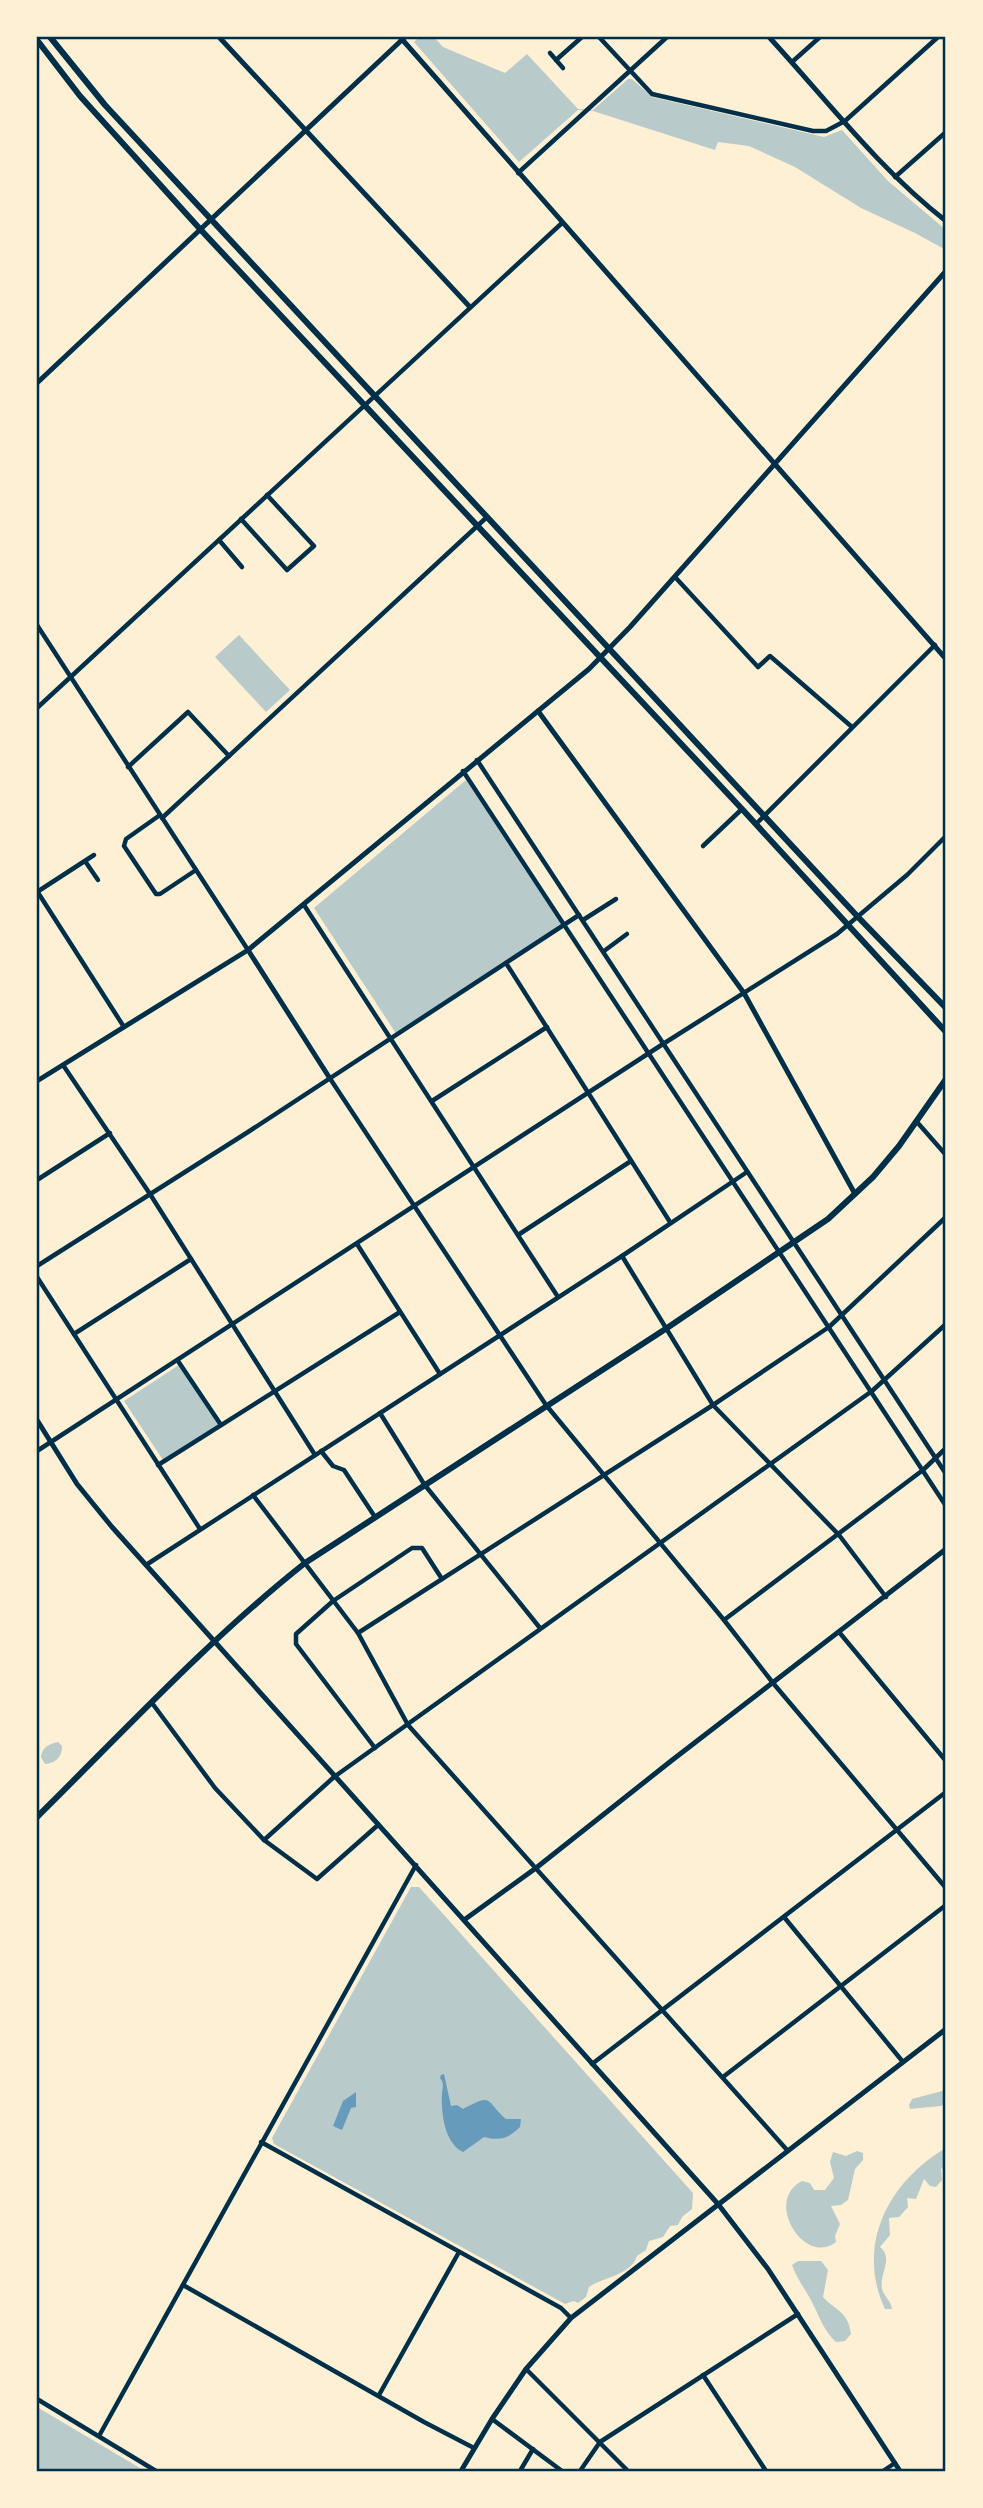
<svg xmlns="http://www.w3.org/2000/svg" width="983" height="2508" font-family="'Varela Round',sans-serif">
  <style>
    .green { fill: #b9caca }
    .water { fill: #669bbc }
    .lines { fill: none; stroke-linecap: round; stroke-linejoin: round }
    .minor { stroke: #003049; stroke-width: 4.5 }
    .tertiary { stroke: #003049; stroke-width: 5 }
    .secondary { stroke: #003049; stroke-width: 6 }
    .neatline { fill: none; stroke: #003049; stroke-width: 2.5 }
  </style>
  <rect width="100%" height="100%" fill="#fdf0d5"/>
  <g class="green">
    <polygon points="419,37 434,37 443,47 505,73 527,54 578,109 593,110 628,79 632,79 652,97 824,137 842,130 888,181 946,230 946,250 915,233 861,208 795,167 749,146 718,142 715,150 593,111 578,110 519,162 414,42"/>
    <polygon points="239,635 290,690 266,712 215,657"/>
    <polygon points="466,780 564,921 507,964 397,1035 314,908"/>
    <polygon points="179,1365 219,1424 163,1460 124,1401"/>
    <path d="M58 1742 62 1746C62 1757 56 1763 45 1764L41 1757C42 1747 49 1744 58 1742Z"/>
    <path d="M411 1887H419L693 2193 692 2209 682 2217 678 2225 670 2226 663 2237 649 2241 646 2250 637 2256C631 2275 604 2277 589 2287L586 2297 578 2303 574 2301 565 2304 274 2144 272 2138Z"/>
    <polygon points="946,2090 946,2103 941,2106 910,2109 909,2105 912,2099"/>
    <path d="M946 2148V2175L941 2167 942 2180 936 2187 930 2186 924 2179 916 2199 907 2198 908 2207 899 2217 889 2218 890 2235 880 2247C894 2259 879 2273 882 2289 884 2297 891 2300 892 2309H885C855 2245 889 2181 946 2148Z"/>
    <path d="M857 2151 863 2153V2160L855 2169 848 2200 841 2205 831 2206 840 2224 835 2236 836 2242C805 2267 763 2201 802 2181L810 2183 814 2190H825L834 2178 830 2162 833 2152 846 2156Z"/>
    <path d="M798 2261H821L828 2270 823 2297C837 2312 848 2311 851 2334L845 2341 836 2342C824 2331 819 2316 812 2302 805 2289 797 2279 792 2265Z"/>
    <polygon points="37,2407 145,2471 37,2471"/>
  </g>
  <g class="water">
    <path d="M444 2074 451 2106 457 2105 463 2109C494 2092 485 2101 506 2119H521L520 2127C507 2139 501 2141 484 2137L463 2152C444 2143 441 2112 442 2093 443 2086 444 2083 440 2078L441 2075Z"/>
    <polygon points="356,2092 356,2107 351,2108 342,2130 333,2126 343,2101"/>
  </g>
  <g class="lines">
    <g class="minor">
      <polyline points="599,37 652,94 813,131 826,131 845,121 938,37"/>
      <polyline points="550,53 563,68"/>
      <polyline points="556,60 582,37"/>
      <polyline points="792,62 820,37"/>
      <polyline points="518,173 667,37"/>
      <polyline points="895,177 946,132"/>
      <polyline points="241,519 287,570 314,546 267,495"/>
      <polyline points="219,540 242,567"/>
      <polyline points="675,577 758,667 770,656 852,727"/>
      <polyline points="37,625 248,950"/>
      <polyline points="37,708 562,223"/>
      <polyline points="477,760 946,1474"/>
      <polyline points="128,767 188,712 229,756"/>
      <polyline points="463,771 946,1506"/>
      <polyline points="160,815 126,839 124,846 156,894 160,894 196,870"/>
      <polyline points="162,818 487,517"/>
      <polyline points="756,824 935,645"/>
      <polyline points="703,846 742,809"/>
      <polyline points="85,861 98,880"/>
      <polyline points="37,891 124,1027"/>
      <polyline points="37,892 94,855"/>
      <polyline points="304,905 558,1297"/>
      <polyline points="583,920 616,899"/>
      <polyline points="604,951 627,934"/>
      <polyline points="506,963 670,1222"/>
      <polyline points="63,1065 150,1194 315,1455"/>
      <polyline points="329,1077 546,1405 724,1620 773,1683 946,1888"/>
      <polyline points="432,1101 547,1027"/>
      <polyline points="917,1122 946,1155"/>
      <polyline points="37,1180 110,1133"/>
      <polyline points="518,1235 631,1161"/>
      <polyline points="357,1244 440,1374"/>
      <polyline points="622,1256 713,1405 839,1535 886,1597"/>
      <polyline points="37,1266 248,1132 579,915"/>
      <polyline points="37,1277 200,1529"/>
      <polyline points="74,1334 191,1259"/>
      <polyline points="178,1361 221,1425"/>
      <polyline points="380,1413 424,1484 540,1628"/>
      <polyline points="37,1451 663,1044 837,934 907,875 946,836"/>
      <polyline points="321,1451 333,1466 344,1470 375,1517"/>
      <polyline points="158,1465 400,1312"/>
      <polyline points="253,1495 358,1633 408,1725 787,2150"/>
      <polyline points="146,1565 622,1256 747,1172"/>
      <polyline points="724,1620 923,1470 946,1448"/>
      <polyline points="839,1632 946,1761"/>
      <polyline points="358,1633 713,1405 829,1327 946,1217"/>
      <polyline points="152,1703 215,1788 264,1840 317,1879 378,1825"/>
      <polyline points="375,1748 296,1644 296,1634 333,1601 412,1548 422,1548 442,1579"/>
      <polyline points="264,1840 334,1777 872,1391 946,1324"/>
      <polyline points="784,1917 903,2062"/>
      <polyline points="592,2064 946,1792"/>
      <polyline points="723,2077 946,1905"/>
      <polyline points="261,2142 561,2308 571,2318"/>
      <polyline points="183,2285 424,2422 474,2448"/>
      <polyline points="526,2369 628,2471"/>
      <polyline points="703,2375 766,2471"/>
      <polyline points="379,2395 459,2252"/>
      <polyline points="37,2399 156,2471"/>
      <polyline points="492,2419 562,2471"/>
      <polyline points="99,2436 416,1865"/>
      <polyline points="520,2471 533,2449"/>
      <polyline points="580,2471 600,2442 798,2314"/>
      <polyline points="883,2471 895,2463"/>
    </g>
    <g class="tertiary">
      <polyline points="219,37 469,306"/>
      <polyline points="400,37 946,659"/>
      <path d="M769 37C826 99 879 169 946 221"/>
      <polyline points="37,383 405,37"/>
      <polyline points="538,711 744,993 855,1194"/>
      <polyline points="248,950 329,1077"/>
      <polyline points="37,1081 248,950 589,669 630,627 946,271"/>
      <polyline points="37,1420 77,1484 112,1527 718,2204 768,2269 900,2471"/>
      <polyline points="464,1920 536,1868 671,1761 946,1549"/>
      <polyline points="461,2471 492,2419 526,2369 571,2318 946,2029"/>
    </g>
    <g class="secondary">
      <polyline points="50,37 105,105 858,917 946,1008"/>
      <polyline points="37,40 80,96 200,229 742,809 946,1032"/>
      <path d="M37 1817C124 1731 209 1639 305 1563L667 1328 828 1219 873 1177 899 1146 946 1079"/>
    </g>
  </g>
  <rect width="983" height="2508" fill="none" stroke="#fdf0d5" stroke-width="77"/>
  <rect x="38" y="38" width="906" height="2432" class="neatline"/>
</svg>
